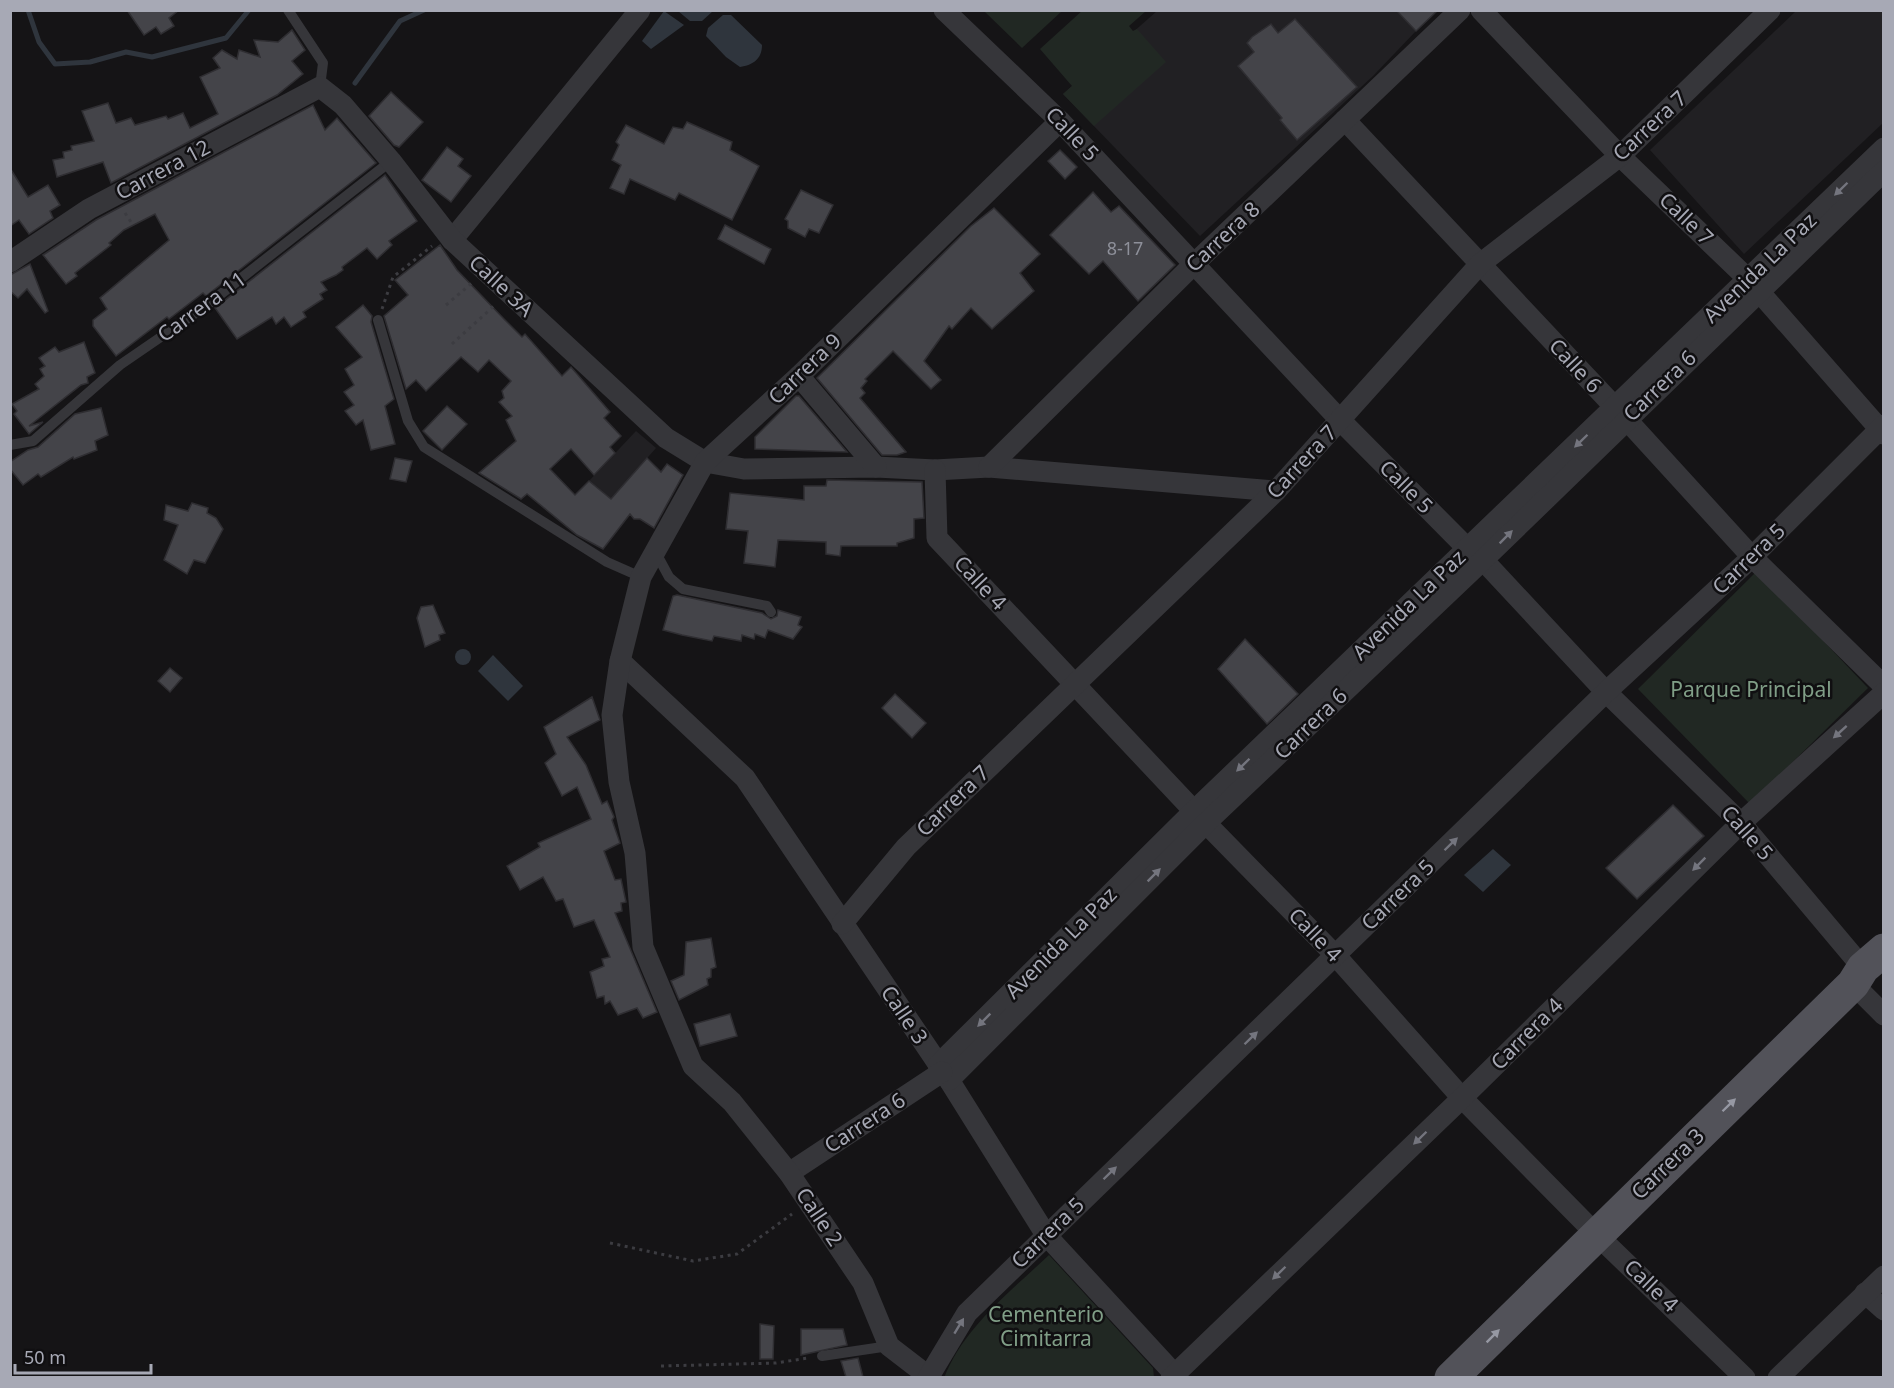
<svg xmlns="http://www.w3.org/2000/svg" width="1894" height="1388" font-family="'Noto Sans',sans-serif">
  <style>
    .built { fill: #212023 }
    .green { fill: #212823 }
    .water { fill: #2f353d }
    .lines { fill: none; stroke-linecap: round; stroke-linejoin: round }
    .stream { stroke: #2f353d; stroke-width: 5 }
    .building { fill: #444449; stroke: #2f2e32; stroke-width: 1.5 }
    .path { stroke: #3c3c41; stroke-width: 3; stroke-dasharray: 3 4.5; stroke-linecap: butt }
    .lane { stroke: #36363a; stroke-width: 10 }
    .street { stroke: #36363a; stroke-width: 21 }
    .primary { stroke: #525259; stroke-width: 33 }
    .oneway { fill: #74757e }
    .oneway2 { fill: #9698a3 }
    .labels { text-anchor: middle; stroke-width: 5; stroke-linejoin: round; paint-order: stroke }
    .number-label { font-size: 18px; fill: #8e909a }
    .street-label { font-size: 21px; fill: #a7a9b5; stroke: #100f11 }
    .park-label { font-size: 21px; fill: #809e87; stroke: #100f11 }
  </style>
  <rect width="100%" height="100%" fill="#151416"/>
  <g class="built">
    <polygon points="1157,11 1396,11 1416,31 1373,76 1200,236 1063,94"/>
    <polygon points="1796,11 1883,11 1883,123 1744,254 1650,150"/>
    <polygon points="636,431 656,448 611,499 589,481"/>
  </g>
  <g class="green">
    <polygon points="1083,10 1146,11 1129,26 1133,31 1137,29 1166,62 1094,126 1063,94 1072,86 1040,49"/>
    <polygon points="984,11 1062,11 1022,48"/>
    <polygon points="1757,571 1868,688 1750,804 1638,689"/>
    <path d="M1049 1255 1153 1368 1154 1377 944 1378C964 1327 1010 1292 1049 1255Z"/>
  </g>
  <g class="water">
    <polygon points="664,11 684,25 651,49 642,41"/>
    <polygon points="678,11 713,11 702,21 690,21"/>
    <path d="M723 15H731L762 45C762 59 753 65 740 67L726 57 706 36 708 28Z"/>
    <circle cx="463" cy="657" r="8"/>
    <polygon points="493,655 523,686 508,701 478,671"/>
    <polygon points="1493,849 1511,865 1483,892 1464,875"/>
  </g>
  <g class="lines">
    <g class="stream">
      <polyline points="28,10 39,42 55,64 90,62 126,52 152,57 226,38 249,10"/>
      <polyline points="355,83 400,21 424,10"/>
    </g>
  </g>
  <g class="building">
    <polygon points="127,10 179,10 169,18 174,26 161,34 156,27 144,35"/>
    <polygon points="1396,10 1438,10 1416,31"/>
    <polygon points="1295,19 1357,87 1297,140 1280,120 1282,118 1238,66 1254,52 1247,43 1252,37 1271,24 1278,33"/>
    <polygon points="292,30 305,50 292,61 303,74 277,95 111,183 103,162 57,177 53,160 64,158 63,152 72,150 71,146 94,141 82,111 108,103 116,123 131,118 135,125 166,116 168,119 183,113 190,128 218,114 200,77 220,68 213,58 222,50 237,59 239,50 260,57 254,40 278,42"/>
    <polygon points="391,92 423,122 399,147 394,145 369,116"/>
    <polygon points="313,105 325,130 337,118 376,163 206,296 203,293 169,319 167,317 116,356 93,326 93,320 107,309 100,298 169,240 155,214 124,230 109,243 111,245 75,273 77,276 66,284 43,255 96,220"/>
    <polygon points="687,122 732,142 730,150 759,166 732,220 679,193 675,200 630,179 624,194 610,188 621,165 612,160 619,145 616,142 626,125 664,144 673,127 683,129"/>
    <polygon points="447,147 463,159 458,166 471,176 451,202 422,180"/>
    <polygon points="1060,150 1077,167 1065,179 1048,161"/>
    <polygon points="10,168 28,197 48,185 60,205 50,211 53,218 29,234 19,220 10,226"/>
    <polygon points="385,175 417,221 389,241 392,245 377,259 367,248 342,267 343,270 336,275 321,282 327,290 320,294 323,299 303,312 306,317 291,327 284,317 276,324 272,317 237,339 215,308"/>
    <polygon points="801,190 833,205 819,233 809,229 805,237 788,228 788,221 785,219"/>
    <polygon points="1093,192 1111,212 1119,206 1175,265 1138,301 1103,261 1089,274 1050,235"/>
    <polygon points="994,208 1040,254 1020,273 1034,291 992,329 971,308 952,329 949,326 924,361 941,380 931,389 893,351 865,379 867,381 861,388 865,393 860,398 906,452 897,455 882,455 817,378 971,226"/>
    <polygon points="725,225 771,249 764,264 718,239"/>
    <polygon points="440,245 457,270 504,319 522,337 525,334 562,376 571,367 610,412 604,418 621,436 610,447 615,453 594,475 571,449 550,469 575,495 589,481 611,499 647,458 661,472 667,464 683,475 654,528 640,519 634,519 630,514 603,549 577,535 527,494 521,499 479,473 516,441 506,420 512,416 499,402 504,398 502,391 511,381 489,360 478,372 461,357 426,391 416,380 406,389 384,316 408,295 395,280"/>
    <polygon points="30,264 48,311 45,313 27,289 18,298 10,291 10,275"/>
    <polygon points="363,305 372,316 371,322 394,399 385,406 395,444 371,450 363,420 356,425 345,411 354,405 344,392 354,385 345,369 362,357 336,327"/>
    <polygon points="84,342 95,373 87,377 88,383 81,385 29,426 43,422 29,434 14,414 17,411 12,404 39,389 35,384 44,376 40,369 45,366 39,358 55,347 59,352"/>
    <polygon points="796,396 799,396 847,452 755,449 755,437"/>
    <polygon points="447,406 467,424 442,450 423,431"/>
    <polygon points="101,408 108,435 95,441 97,450 74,459 73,457 41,477 38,474 23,485 10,469 10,462 28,450 38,447 75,414"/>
    <polygon points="395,458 412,461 406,482 390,479"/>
    <polygon points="827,480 922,482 924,518 914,519 914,538 897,543 897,546 841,546 840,556 826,554 826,542 778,540 775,567 744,563 748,531 726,529 730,493 804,500 804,486 826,486"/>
    <polygon points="192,503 208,508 207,513 216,518 223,529 205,563 194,560 187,574 164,560 178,525 164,520 166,505 188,511"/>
    <polygon points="677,595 762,613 771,619 777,616 778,610 801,617 798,625 802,627 793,639 768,630 765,638 755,634 754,639 742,635 741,641 714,636 712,641 682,635 663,630 673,596"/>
    <polygon points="433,605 445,633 439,635 440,640 425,647 417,618 421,607"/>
    <polygon points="1245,639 1298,694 1267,724 1218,669"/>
    <polygon points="170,668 182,678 170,692 158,681"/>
    <polygon points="895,694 926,723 912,738 882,708"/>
    <polygon points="592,697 600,720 567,737 586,765 602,804 607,801 614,817 612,820 620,843 604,851 615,880 621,879 626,902 621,903 622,911 615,913 657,1012 643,1018 637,1008 618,1015 610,1001 605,1004 604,996 597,998 590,972 604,966 602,959 610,957 594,920 574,927 563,899 556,901 543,877 520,890 507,866 540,847 538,843 591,819 577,787 562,796 545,763 556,754 544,727"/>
    <polygon points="1673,805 1704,836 1637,899 1606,868"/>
    <polygon points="711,938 716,967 711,969 711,977 707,979 708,985 679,1000 671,981 684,975 686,942"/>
    <polygon points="730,1014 737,1036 700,1046 694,1024"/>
    <polygon points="760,1324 774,1326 773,1359 760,1359"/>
    <polygon points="801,1329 843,1329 847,1345 801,1355"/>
    <polygon points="858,1358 863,1377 846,1377 841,1361"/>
  </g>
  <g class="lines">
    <g class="path">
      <polyline points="125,213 133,225"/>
      <polyline points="446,305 472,283"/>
      <polyline points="382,309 393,277 432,246"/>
      <polyline points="452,344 495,305"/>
      <polyline points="610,1243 693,1261 737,1254 792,1214"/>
      <polyline points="661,1366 776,1363 808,1358"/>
    </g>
    <g class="lane">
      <polyline points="288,10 323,63 320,87"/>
      <polyline points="378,320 408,421 424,447 607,562 641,577"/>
      <polyline points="10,445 33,441 120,365 203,308 391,161"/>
      <polyline points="656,553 669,577 683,589 767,606 771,612"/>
      <polyline points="822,1356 889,1346"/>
    </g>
    <g class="street">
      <polyline points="944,10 1060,121 1341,421 1468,549 1483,560 1606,692 1741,823 1863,968"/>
      <polyline points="1481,10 1620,156 1748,279 1884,434"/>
      <polyline points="1345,120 1626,419 1752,557 1884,686"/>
      <polyline points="452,240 640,10"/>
      <polyline points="10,262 89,209 320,87 343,105 391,161 452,240 666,438 705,462 744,469 876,467 935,470 989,467 1276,491"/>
      <polyline points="799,376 876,467"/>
      <polyline points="989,467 1195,263 1460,10"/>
      <polyline points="935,470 937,538 1194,811 1336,956 1462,1098 1596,1234 1745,1378"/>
      <polyline points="620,661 745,778 949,1080 1046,1235 1178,1378"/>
      <polyline points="842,924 906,847 1276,491 1480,264 1620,156 1770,10"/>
      <polyline points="1853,984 1884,1015"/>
      <polyline points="938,1065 1194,811 1884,148"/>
      <polyline points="949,1080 1207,822 1483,560 1884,171"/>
      <polyline points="789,1173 942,1072"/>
      <polyline points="1865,1293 1884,1310"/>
      <polyline points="928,1376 889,1346 863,1283 789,1173 732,1102 693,1066 643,947 635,853 619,782 612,715 620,661 641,577 705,462 799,376 1060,121"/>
      <polyline points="928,1378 967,1313 1606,692 1752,557 1884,425"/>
      <polyline points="1171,1378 1462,1098 1741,823 1884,693"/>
      <polyline points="1778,1378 1884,1276"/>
    </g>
    <polyline class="primary" points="1451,1378 1853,984 1863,968 1884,950"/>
  </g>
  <defs><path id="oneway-solid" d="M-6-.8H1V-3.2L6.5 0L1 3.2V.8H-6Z" transform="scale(1.5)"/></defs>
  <g class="oneway">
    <use href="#oneway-solid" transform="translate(1841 189) rotate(136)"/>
    <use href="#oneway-solid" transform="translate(1581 441) rotate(136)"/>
    <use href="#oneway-solid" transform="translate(1506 537) rotate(-45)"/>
    <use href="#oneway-solid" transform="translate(1840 732) rotate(138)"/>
    <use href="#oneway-solid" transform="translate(1243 765) rotate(136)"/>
    <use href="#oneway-solid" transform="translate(1451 844) rotate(-44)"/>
    <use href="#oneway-solid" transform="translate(1699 864) rotate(135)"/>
    <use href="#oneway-solid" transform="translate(1154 875) rotate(-45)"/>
    <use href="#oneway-solid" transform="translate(984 1020) rotate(135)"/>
    <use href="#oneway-solid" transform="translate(1251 1038) rotate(-44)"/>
    <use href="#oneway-solid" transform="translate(1420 1138) rotate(136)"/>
    <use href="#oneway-solid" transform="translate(1110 1173) rotate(-44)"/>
    <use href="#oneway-solid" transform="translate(1279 1273) rotate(136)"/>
    <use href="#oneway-solid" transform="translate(959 1326) rotate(-59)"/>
  </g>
  <g class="oneway2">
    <use href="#oneway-solid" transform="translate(1729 1105) rotate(-44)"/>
    <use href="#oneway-solid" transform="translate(1493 1336) rotate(-45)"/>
  </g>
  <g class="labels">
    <g class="number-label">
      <text x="1125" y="255">8-17</text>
    </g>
    <g class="street-label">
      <text transform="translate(1650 126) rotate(-43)" y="7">Carrera 7</text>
      <text transform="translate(1072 134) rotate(46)" y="7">Calle 5</text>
      <text transform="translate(163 170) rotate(-28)" y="7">Carrera 12</text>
      <text transform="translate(1686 219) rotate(44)" y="7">Calle 7</text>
      <text transform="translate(1223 237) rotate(-43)" y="7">Carrera 8</text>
      <text transform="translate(1760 268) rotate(-44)" y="7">Avenida La Paz</text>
      <text transform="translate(501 286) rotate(43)" y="7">Calle 3A</text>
      <text transform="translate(202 307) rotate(-36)" y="7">Carrera 11</text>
      <text transform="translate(1575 366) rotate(47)" y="7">Calle 6</text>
      <text transform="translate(805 369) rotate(-44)" y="7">Carrera 9</text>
      <text transform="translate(1660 386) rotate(-44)" y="7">Carrera 6</text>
      <text transform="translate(1302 462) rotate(-47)" y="7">Carrera 7</text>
      <text transform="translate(1406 487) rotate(45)" y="7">Calle 5</text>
      <text transform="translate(1749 559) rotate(-44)" y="7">Carrera 5</text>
      <text transform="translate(980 583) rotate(47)" y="7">Calle 4</text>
      <text transform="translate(1409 605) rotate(-44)" y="7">Avenida La Paz</text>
      <text transform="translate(1311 724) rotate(-44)" y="7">Carrera 6</text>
      <text transform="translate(953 801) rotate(-44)" y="7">Carrera 7</text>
      <text transform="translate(1747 833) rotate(48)" y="7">Calle 5</text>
      <text transform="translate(1398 895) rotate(-44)" y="7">Carrera 5</text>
      <text transform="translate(1315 935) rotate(46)" y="7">Calle 4</text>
      <text transform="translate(1061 943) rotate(-45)" y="7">Avenida La Paz</text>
      <text transform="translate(904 1015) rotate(56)" y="7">Calle 3</text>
      <text transform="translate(1527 1034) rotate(-45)" y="7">Carrera 4</text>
      <text transform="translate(865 1123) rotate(-33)" y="7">Carrera 6</text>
      <text transform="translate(1668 1164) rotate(-44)" y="7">Carrera 3</text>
      <text transform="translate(819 1217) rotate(56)" y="7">Calle 2</text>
      <text transform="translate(1048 1233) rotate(-44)" y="7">Carrera 5</text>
      <text transform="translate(1651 1286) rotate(44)" y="7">Calle 4</text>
    </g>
    <g class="park-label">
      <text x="1751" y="697">Parque Principal</text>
      <text x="1046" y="1322">Cementerio<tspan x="1046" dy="24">Cimitarra</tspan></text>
    </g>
  </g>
  <rect width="1894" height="1388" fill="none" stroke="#a7a9b5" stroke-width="24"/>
  <path d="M15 1364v9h136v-9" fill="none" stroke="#a7a9b5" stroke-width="3"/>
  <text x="24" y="1364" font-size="18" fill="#a7a9b5" stroke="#100f11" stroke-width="4.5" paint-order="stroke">50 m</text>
</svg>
